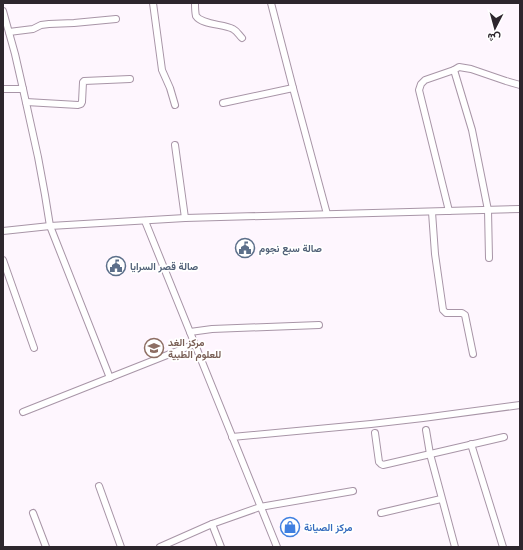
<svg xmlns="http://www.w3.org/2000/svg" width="523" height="550" font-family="Mulish,Vazirmatn,sans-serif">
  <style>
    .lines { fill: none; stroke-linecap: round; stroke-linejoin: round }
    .minor-casing { stroke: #a895a7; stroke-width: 8 }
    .minor { stroke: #fff; stroke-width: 6 }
    .labels { text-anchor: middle; stroke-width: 3.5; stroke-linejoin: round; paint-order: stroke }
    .service-label { font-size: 10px; font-weight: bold; fill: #4e5e75; stroke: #fff; text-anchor: start }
    .education-label { font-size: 10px; font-weight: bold; fill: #785e54; stroke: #fff; text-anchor: start }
    .shop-label { font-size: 10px; font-weight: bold; fill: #366cbe; stroke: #fff; text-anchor: start }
  </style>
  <rect width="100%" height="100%" fill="#fef6fe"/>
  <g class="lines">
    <g class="minor-casing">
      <g id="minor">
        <polyline points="153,3 162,70 170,88 175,105"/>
        <path d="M195 3C195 7 195 12 196 16 202 25 224 24 233 29 237 31 239 35 242 38"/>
        <polyline points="271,3 293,88 327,214"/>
        <polyline points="3,11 15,54 23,89 38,157 45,195 50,226 110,378"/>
        <polyline points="9,32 33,29 41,25 49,24 74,23 116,19"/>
        <polyline points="3,89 23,89"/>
        <polyline points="26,102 78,105 81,104 82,102 83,82 84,81 130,79"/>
        <polyline points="223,103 293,88"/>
        <polyline points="175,145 185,218"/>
        <polyline points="449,211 419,90 421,84 425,80 454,70"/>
        <polyline points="432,212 435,254 443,310 446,313 462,313 465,315 473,354"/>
        <polyline points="145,221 277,547"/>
        <polyline points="3,231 50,226 185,218 520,209"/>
        <polyline points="489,258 488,210 472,130 454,70 459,67 471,69 506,81 520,85"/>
        <polyline points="3,260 34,348"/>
        <polyline points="190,332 212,329 319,325"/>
        <polyline points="23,412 195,344"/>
        <polyline points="426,430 430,454 455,547"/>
        <polyline points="375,433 379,462 381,464 383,465 504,437"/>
        <polyline points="232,437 371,424 423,418 520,405"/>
        <polyline points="471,444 503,547"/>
        <polyline points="99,486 121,547"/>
        <polyline points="33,513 46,547"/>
        <polyline points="381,513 441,499"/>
        <polyline points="212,524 221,547"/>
        <polyline points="160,547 212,524 260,507 353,491"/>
      </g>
    </g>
    <use href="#minor" class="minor"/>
  </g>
  <defs>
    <g id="civic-ring" transform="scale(1)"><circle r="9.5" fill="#fff" stroke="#5c6f8a" stroke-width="1.5"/><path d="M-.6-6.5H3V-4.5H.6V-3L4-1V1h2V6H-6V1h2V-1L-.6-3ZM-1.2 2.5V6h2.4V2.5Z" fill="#5c6f8a"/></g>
    <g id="school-ring" transform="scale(1)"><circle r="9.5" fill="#fff" stroke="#8d6e63" stroke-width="1.5"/><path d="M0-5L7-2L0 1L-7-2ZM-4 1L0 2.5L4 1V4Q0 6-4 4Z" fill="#8d6e63"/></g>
    <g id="shop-ring" transform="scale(1)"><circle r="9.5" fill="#fff" stroke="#3f7fe0" stroke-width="1.5"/><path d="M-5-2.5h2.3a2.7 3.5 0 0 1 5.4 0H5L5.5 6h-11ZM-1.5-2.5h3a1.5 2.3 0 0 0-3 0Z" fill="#3f7fe0"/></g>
  </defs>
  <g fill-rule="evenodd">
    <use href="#civic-ring" x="245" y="248"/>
    <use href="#civic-ring" x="116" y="266"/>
    <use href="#school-ring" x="154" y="348"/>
    <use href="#shop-ring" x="290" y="527"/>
  </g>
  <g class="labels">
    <g class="service-label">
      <text x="259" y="252">صالة سبع نجوم</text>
      <text x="130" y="270">صالة قصر السرايا</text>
    </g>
    <g class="education-label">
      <text x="168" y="346">مركز الغد<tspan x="168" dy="12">للعلوم الطبية</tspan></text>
    </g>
    <g class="shop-label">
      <text x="304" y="531">مركز الصيانة</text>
    </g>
  </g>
  <rect width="523" height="550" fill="none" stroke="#2d262d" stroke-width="8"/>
  <g transform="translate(495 28) rotate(186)" stroke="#ffffff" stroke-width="3" paint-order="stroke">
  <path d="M0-3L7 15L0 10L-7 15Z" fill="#2d262d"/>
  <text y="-6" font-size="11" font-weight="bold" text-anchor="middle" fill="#2d262d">ش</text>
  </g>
</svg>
